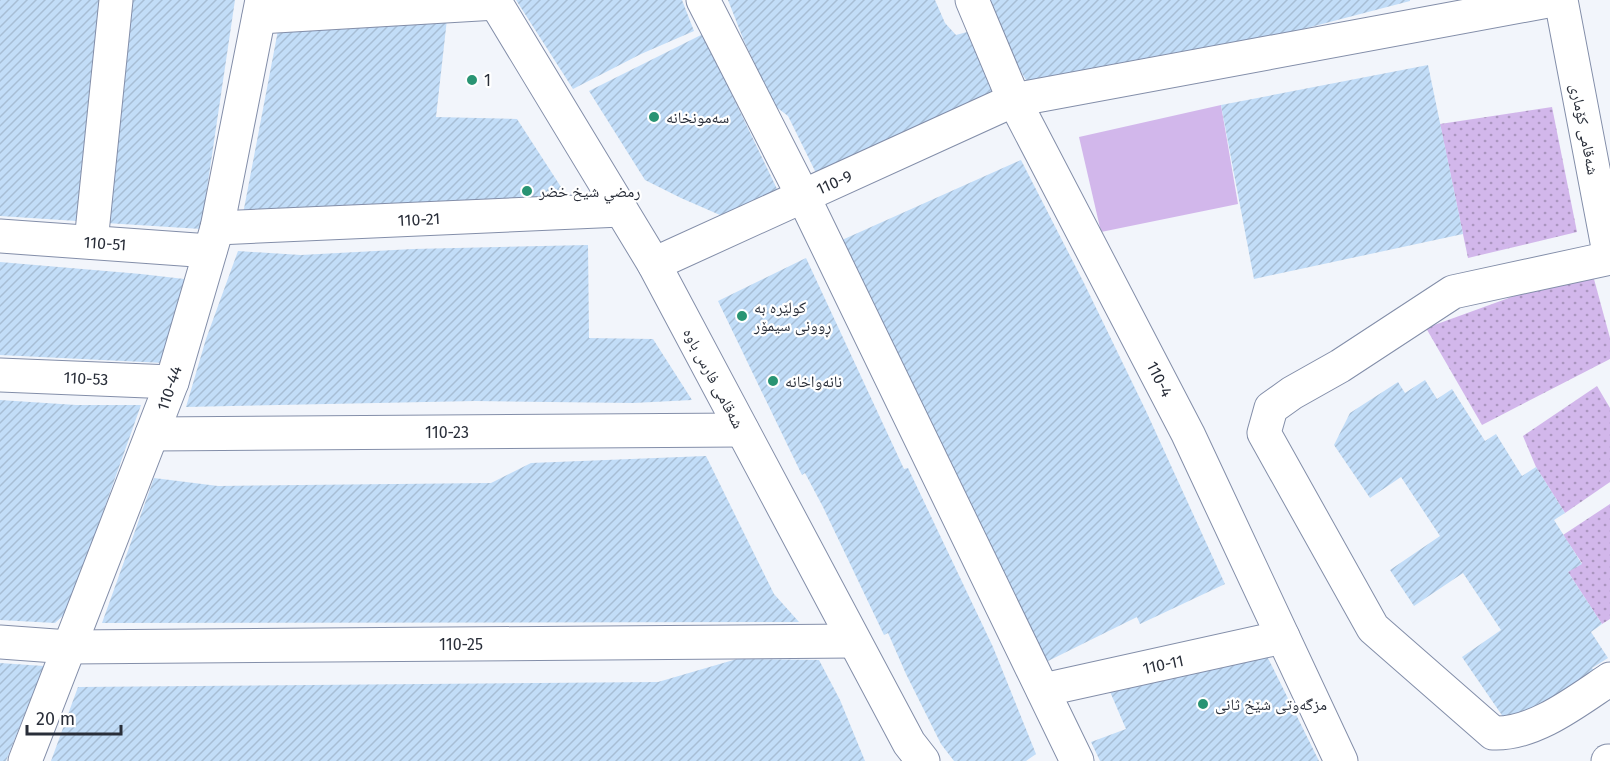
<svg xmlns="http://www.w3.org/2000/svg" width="1610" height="761" font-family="'Fira Sans','Noto Naskh Arabic',sans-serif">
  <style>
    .park { fill: #d2b7eb }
    .garden { fill: url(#garden-dots) }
    .building { fill: url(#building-hatch) }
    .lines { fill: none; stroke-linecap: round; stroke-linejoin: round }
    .minor-casing { stroke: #838ea9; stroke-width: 35 }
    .minor { stroke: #fff; stroke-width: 33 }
    .poi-dot { fill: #299473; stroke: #fff; stroke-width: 2 }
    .labels { text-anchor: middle; stroke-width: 4.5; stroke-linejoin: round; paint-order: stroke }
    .poi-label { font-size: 16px; fill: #292e39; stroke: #fff; text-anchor: start }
    .street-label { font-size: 16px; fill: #292e39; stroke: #fff }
  </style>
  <defs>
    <pattern id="garden-dots" width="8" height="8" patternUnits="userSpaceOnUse" patternTransform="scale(1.5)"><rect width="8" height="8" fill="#d2b7eb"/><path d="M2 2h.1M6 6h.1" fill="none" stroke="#aa95bf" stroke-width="1.8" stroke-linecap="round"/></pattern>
    <pattern id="building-hatch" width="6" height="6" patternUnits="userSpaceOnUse" patternTransform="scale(1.5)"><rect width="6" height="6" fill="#c2ddf8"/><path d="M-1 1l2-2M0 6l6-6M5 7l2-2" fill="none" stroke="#a7bed5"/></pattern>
  </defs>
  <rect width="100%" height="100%" fill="#f2f5fb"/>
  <polygon class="park" points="1221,105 1238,204 1101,232 1079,137"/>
  <g class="garden">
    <polygon points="1552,107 1577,232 1468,258 1440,124"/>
    <polygon points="1591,268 1610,338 1610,359 1482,425 1426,328"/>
    <polygon points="1597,386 1610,408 1610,482 1565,513 1536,467 1523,436"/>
    <polygon points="1610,504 1610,619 1602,624 1568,572 1582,563 1563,535"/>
  </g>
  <g class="building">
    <polygon points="0,0 99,0 77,221 0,216"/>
    <polygon points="131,0 235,0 201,229 106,223"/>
    <polygon points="516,0 682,0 694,31 641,54 573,89"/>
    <polygon points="728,0 935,0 945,23 956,35 967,32 995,93 818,177 788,116 775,106 744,41"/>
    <polygon points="983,0 1410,0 1410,1 1303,29 1031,88 1010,54"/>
    <polygon points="447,19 436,117 517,119 574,207 243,214 279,25"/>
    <polygon points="703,34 778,191 747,206 720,215 681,198 645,180 589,91"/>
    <polygon points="1428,65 1463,234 1254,279 1221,105"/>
    <polygon points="1021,160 1084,283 1146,411 1225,584 1140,624 1137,617 1046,662 842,240"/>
    <polygon points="588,245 589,338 653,339 692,400 633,403 475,401 186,407 206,339 238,251 301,255 413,249"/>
    <polygon points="806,258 904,469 908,468 993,647 1036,754 1026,761 954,761 941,744 906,674 888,633 884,635 823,507 805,473 802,475 786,442 718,301"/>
    <polygon points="0,262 141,274 193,280 164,363 0,355"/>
    <polygon points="1425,380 1437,399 1452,389 1485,441 1496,434 1522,476 1536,467 1565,513 1554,520 1582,564 1568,572 1602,624 1591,632 1608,658 1592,668 1598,677 1510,727 1462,657 1501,630 1463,573 1414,606 1390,570 1440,536 1401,477 1370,498 1334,445 1350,413 1398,382 1405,393"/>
    <polygon points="0,400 76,405 141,405 68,611 55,623 0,620"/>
    <polygon points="706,456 774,594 799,622 102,623 154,478 218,486 491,483 531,463"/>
    <polygon points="1264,650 1319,761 1100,761 1091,742 1126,729 1105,680"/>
    <polygon points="737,659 819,660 840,700 865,761 51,761 78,687 658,682"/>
    <polygon points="0,663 44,666 6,761 0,761"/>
  </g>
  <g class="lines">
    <g class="minor-casing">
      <g id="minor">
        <polyline points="494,0 654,264 909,743 923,761"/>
        <polyline points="703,0 803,196 1077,761"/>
        <polyline points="972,0 1014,100 1188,434 1341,761"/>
        <polyline points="1561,0 1610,258"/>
        <polyline points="259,17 496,3"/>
        <polyline points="217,228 621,210"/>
        <polyline points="0,236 210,251"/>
        <polyline points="91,242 116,0"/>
        <path d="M1610 258 1453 292 1340 366 1292 393 1271 408 1264 433 1373 628 1493 733C1534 735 1577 701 1610 679"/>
        <polyline points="654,264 1014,100 1553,0"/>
        <polyline points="0,375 172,382"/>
        <polyline points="152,434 742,430"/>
        <polyline points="0,642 69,647 853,641"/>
        <polyline points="1043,690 1283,637"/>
        <polyline points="25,761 172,382 217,228 262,0"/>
        <polyline points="1608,761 1610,761"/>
      </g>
    </g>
    <use href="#minor" class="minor"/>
  </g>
  <g class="poi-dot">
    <circle cx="472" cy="80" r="6"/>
    <circle cx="654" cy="117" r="6"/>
    <circle cx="527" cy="191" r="6"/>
    <circle cx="742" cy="316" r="6"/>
    <circle cx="773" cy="381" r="6"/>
    <circle cx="1203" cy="704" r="6"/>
  </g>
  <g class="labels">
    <g class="poi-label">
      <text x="484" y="86">1</text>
      <text x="666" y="123">سەمونخانە</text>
      <text x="539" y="197">رمضي شيخ خضر</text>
      <text x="754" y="313">کولێرە بە<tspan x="754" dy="18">ڕوونی سیمۆر</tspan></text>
      <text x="785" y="387">نانەواخانە</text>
      <text x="1215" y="710">مزگەوتی شێخ ثانی</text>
    </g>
    <g class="street-label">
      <text transform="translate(1585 129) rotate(79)" y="6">شەقامی کۆماری</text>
      <text transform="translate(834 182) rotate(-24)" y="6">110-9</text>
      <text transform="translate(419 219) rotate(-3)" y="6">110-21</text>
      <text transform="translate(105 243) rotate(4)" y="6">110-51</text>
      <text transform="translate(86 378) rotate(3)" y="6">110-53</text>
      <text transform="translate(714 378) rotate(62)" y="6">شەقامی فارس باوە</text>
      <text transform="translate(1160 379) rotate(63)" y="6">110-4</text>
      <text transform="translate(169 388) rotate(-71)" y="6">110-44</text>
      <text x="447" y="438">110-23</text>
      <text x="461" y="650">110-25</text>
      <text transform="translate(1163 664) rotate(-12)" y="6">110-11</text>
    </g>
  </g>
  <path d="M27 725v9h94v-9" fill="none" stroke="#292e39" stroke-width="3"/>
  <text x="36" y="725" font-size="18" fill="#292e39" stroke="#ffffff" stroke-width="4.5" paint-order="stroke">20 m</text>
</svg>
